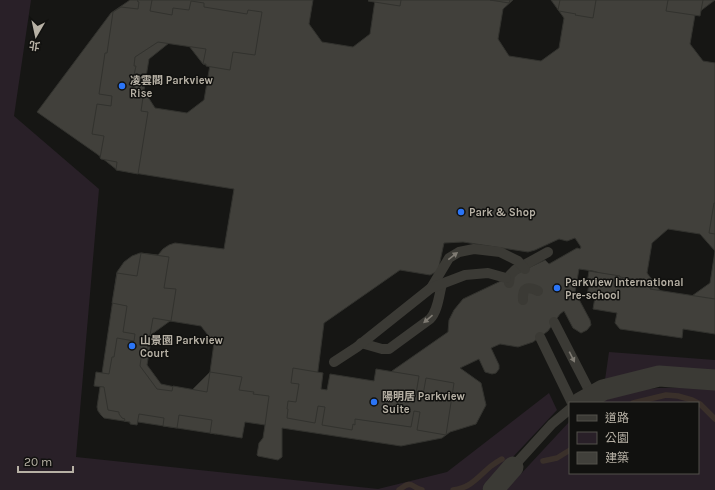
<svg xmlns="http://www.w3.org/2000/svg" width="715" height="490" font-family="Karla,'Noto Sans TC',sans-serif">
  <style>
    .green { fill: #292028 }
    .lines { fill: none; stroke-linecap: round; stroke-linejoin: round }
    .stream { stroke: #3a302a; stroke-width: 5.5 }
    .building { fill: #41403b; stroke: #32322e; fill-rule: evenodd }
    .lane { stroke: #3b3a35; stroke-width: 10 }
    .street { stroke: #3b3a35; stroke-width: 21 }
    .oneway { fill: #7f7b73 }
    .poi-dot { fill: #2b75f7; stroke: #11110f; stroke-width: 1.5 }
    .labels { text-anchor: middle; stroke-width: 3; stroke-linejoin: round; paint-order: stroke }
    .poi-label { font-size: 11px; font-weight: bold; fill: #b7b1a5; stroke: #11110f; text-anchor: start }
  </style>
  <rect width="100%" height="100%" fill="#161614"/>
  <g class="green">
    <polygon points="0,0 31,0 14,116 99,189 76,457 378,489 447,472 549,393 557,410 482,490 0,490"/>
    <polygon points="609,352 715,360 715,372 605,380"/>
    <polygon points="700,387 715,390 715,490 506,490 570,421 570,473 698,473 698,403 596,403 637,390 658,388"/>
  </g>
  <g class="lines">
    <g class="stream">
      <polyline points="633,403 666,395 678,396 692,400 700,404 715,419"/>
      <polyline points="543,461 557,458 570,450"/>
      <path d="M399 490C413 479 410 487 422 490"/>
      <path d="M453 490C471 488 478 477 491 466 494 464 498 461 502 459"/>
    </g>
  </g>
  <g class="building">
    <path d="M130 0H313L309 24 322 42 353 47 370 34 375 0H513L503 9 498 39 509 56 541 61 559 48 564 18 551 0H715L695 15 690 44 703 61 715 63V302L689 298 710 283 715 251 700 234 668 229 652 243 647 273 661 292 593 271 579 269 575 292 590 320 591 325 587 330 581 333 573 328 564 311 560 314 548 331 533 342 518 347 500 344 491 348 499 365V369L496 373 492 374 485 372 479 359 460 368 481 383 486 405 476 424 450 432 442 438 401 446 282 428V457L278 460 258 456 257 455 259 443 263 438 265 425 250 401 190 392 210 372 214 343 201 326 170 321 152 334 147 365 161 384 175 387 220 407 216 434 138 422H130L104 418 101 415 98 411 97 407 117 272 124 262 132 256 140 253 158 255 163 249 169 245 175 243 224 249 234 189 128 172 141 86 155 108 187 113 204 100 210 65 203 64 189 46 169 43 149 59 146 77 140 76 124 171 117 170 97 154 37 112 111 13ZM575 238 581 247 580 249 577 248 549 264 545 260 463 299 454 310 449 320 448 332 392 371 369 402 315 394 324 323 400 270 430 275 438 271 444 243 463 242 528 252 535 250 559 239 567 241Z"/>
    <polygon points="138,0 152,0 150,11 172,15 173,8 189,10 191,1 204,3 204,7 247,14 248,10 262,12 255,55 233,52 230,70 206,66 206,64 203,64 206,49 158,42 135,57 134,66 136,66 134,75 146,77 141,111 148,112 138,174 116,170 117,162 101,159 100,158 104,136 92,134 97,104 111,106 112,96 99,94 105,53 107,53 113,12 121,7 138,9 139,2 137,1"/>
    <polygon points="369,0 401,0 400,6 368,1"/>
    <polygon points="490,0 510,0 509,3"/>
    <polygon points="560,0 596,0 593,18 575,15 576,14 559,11 558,10"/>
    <polygon points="668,0 703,0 700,16 666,11"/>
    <polygon points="714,203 715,203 715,234 709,233"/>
    <polygon points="141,253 169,257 164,288 176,289 171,321 153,318 147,352 142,351 140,366 157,389 172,391 173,386 207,392 210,372 242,377 239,390 254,392 253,394 269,396 265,425 245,422 242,438 210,433 212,420 179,415 177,428 163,426 164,418 139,414 137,425 130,424 130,422 124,421 125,419 122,418 119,414 119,412 108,410 104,387 94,386 96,372 109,374 112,357 114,357 117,338 134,341 135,334 123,332 127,306 112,303 117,273 137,276"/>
    <polygon points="589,271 620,276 620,277 651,282 650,289 715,299 715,334 683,329 682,338 620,329 615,323 617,313 593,309 595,297 587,296 589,284 587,283"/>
    <polygon points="293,368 323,373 321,389 327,390 330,374 374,381 376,369 419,376 416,394 423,395 426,378 454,383 446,435 417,430 420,412 414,411 411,427 355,419 355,425 353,424 352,430 322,425 325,407 318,406 315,423 287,418 288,409 287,409 288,401 296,402 299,384 291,383"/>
  </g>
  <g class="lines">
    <g class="lane">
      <polyline points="509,283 510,275 515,270 548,252"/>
      <polyline points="431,288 449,258 459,252 474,249 500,252 518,261 525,269"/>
      <path d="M523 300C522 287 528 286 538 291"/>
      <polyline points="554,322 592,396"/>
      <polyline points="540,337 572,403"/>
      <path d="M361 343 382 349H389L430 319C438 311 439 295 442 284"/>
      <polyline points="334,362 357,347 431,288 465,275 488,273 506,278"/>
      <polyline points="513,467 552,424 570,409"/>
    </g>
    <g class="street">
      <polyline points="580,403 603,390 659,376 715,380"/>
      <polyline points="493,490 513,467"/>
    </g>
  </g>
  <defs><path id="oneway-solid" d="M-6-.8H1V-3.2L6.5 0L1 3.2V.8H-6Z"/></defs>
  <g class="oneway">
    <use href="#oneway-solid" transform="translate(453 256) rotate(-38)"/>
    <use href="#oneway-solid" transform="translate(428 319) rotate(139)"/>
    <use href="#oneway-solid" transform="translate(572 357) rotate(63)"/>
  </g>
  <g class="poi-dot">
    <circle cx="122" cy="86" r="4"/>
    <circle cx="461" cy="212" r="4"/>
    <circle cx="557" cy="288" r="4"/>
    <circle cx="132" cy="346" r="4"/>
    <circle cx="374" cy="402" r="4"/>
  </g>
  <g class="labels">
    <g class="poi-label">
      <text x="130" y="84">凌雲閣 Parkview<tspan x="130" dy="13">Rise</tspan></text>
      <text x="469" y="216">Park &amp; Shop</text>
      <text x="565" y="286">Parkview International<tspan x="565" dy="13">Pre-school</tspan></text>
      <text x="140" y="344">山景園 Parkview<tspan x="140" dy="13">Court</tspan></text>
      <text x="382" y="400">陽明居 Parkview<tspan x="382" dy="13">Suite</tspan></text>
    </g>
  </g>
  <rect x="569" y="402" width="130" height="72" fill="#11110f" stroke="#53514b"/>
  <rect x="577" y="415" width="20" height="6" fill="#3b3a35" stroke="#53514b"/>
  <text x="605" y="422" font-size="12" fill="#b7b1a5">道路</text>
  <rect x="577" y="432" width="20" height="12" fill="#292028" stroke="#53514b"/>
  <text x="605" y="442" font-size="12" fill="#b7b1a5">公園</text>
  <rect x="577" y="452" width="20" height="12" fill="#41403b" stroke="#53514b"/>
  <text x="605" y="462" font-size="12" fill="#b7b1a5">建築</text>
  <g transform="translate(36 36) rotate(189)" stroke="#11110f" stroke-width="3" paint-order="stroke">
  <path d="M0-3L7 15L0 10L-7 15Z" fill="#b7b1a5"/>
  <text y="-6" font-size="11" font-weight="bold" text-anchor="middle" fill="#b7b1a5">北</text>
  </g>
  <path d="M18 466v6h55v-6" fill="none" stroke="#b7b1a5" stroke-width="2"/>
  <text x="24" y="466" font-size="12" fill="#b7b1a5" stroke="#11110f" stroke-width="3" paint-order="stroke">20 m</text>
</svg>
